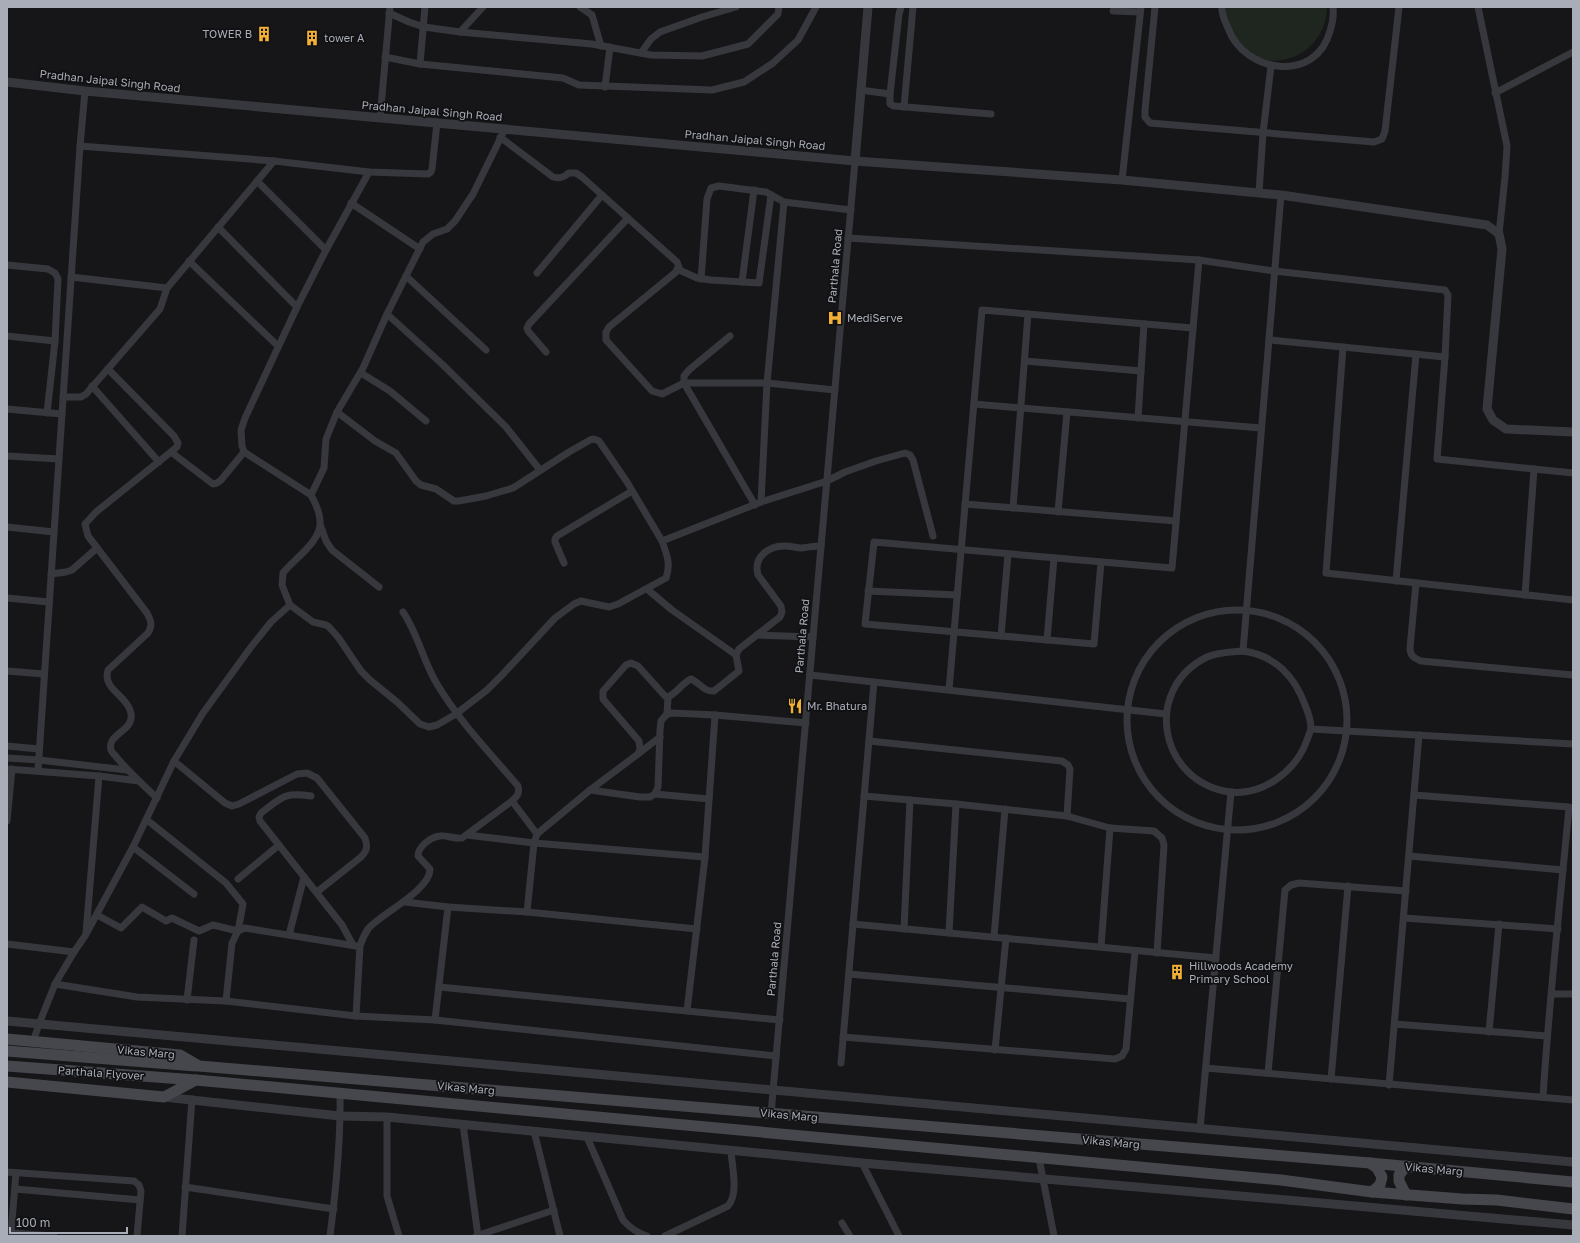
<svg xmlns="http://www.w3.org/2000/svg" width="1580" height="1243" font-family="'Golos Text',sans-serif">
  <style>
    .green { fill: #1e261f }
    .lines { fill: none; stroke-linecap: round; stroke-linejoin: round }
    .minor { stroke: #37383d; stroke-width: 7 }
    .tertiary { stroke: #37383d; stroke-width: 9 }
    .secondary { stroke: #45474d; stroke-width: 11 }
    .labels { text-anchor: middle; stroke-width: 3.5; stroke-linejoin: round; paint-order: stroke }
    .poi-label { font-size: 11px; fill: #a8adb8; stroke: #111113; text-anchor: start }
    .street-label { font-size: 11px; fill: #a8adb8; stroke: #111113 }
  </style>
  <rect width="100%" height="100%" fill="#161618"/>
  <path class="green" d="M1225 7H1327C1327 52 1274 79 1240 46 1236 42 1234 35 1232 30 1228 22 1225 16 1225 7Z"/>
  <g class="lines">
    <g class="minor">
      <polyline points="425,7 420,64 563,78 579,85 712,90 744,82 773,63 798,40 816,7"/>
      <polyline points="580,7 592,15 601,46"/>
      <polyline points="901,7 899,14 890,94 890,104 894,106 991,114"/>
      <polyline points="1155,7 1145,110 1145,117 1150,123 1374,142 1382,139 1385,131 1399,7"/>
      <path d="M1222 7C1221 14 1225 21 1228 28 1244 73 1316 84 1330 31 1333 22 1334 16 1333 7"/>
      <polyline points="1478,7 1507,146 1505,177 1499,234"/>
      <polyline points="1113,11 1140,12"/>
      <polyline points="389,13 409,22 424,27 460,32 592,44 651,55 702,56 748,44 778,14 779,7"/>
      <polyline points="460,32 483,7"/>
      <polyline points="641,53 651,39 660,32 702,17 736,7"/>
      <polyline points="385,57 420,64"/>
      <polyline points="605,87 610,47"/>
      <polyline points="860,90 890,94"/>
      <polyline points="1495,93 1573,52"/>
      <polyline points="904,107 913,7"/>
      <polyline points="380,118 390,7"/>
      <path d="M500 137 553 177C560 179 564 177 569 173H576L582 177 677 262 679 267 676 272 609 327 606 332V340L652 391 662 394 684 383H767L835 390"/>
      <polyline points="80,146 274,161 369,172 428,174 431,172 432,169 437,123"/>
      <polyline points="1122,180 1141,7"/>
      <polyline points="257,181 326,250"/>
      <polyline points="1259,193 1263,133 1271,66"/>
      <polyline points="351,203 420,249"/>
      <polyline points="218,227 297,307"/>
      <polyline points="848,238 1199,260 1274,271 1445,290 1448,295 1445,357 1437,459 1573,473"/>
      <polyline points="189,261 278,346"/>
      <polyline points="7,265 48,269 55,273 58,279 55,341 47,413"/>
      <polyline points="677,269 697,278 711,280 759,283 771,195"/>
      <polyline points="537,273 602,195"/>
      <polyline points="406,276 486,350"/>
      <polyline points="71,277 167,288"/>
      <polyline points="701,279 707,199 711,188 719,186 766,192 784,202"/>
      <polyline points="742,282 754,190"/>
      <polyline points="387,314 442,364 506,427 540,470"/>
      <polyline points="7,336 55,341"/>
      <polyline points="730,336 689,370 684,376 684,383 755,505"/>
      <polyline points="1269,340 1445,357"/>
      <polyline points="1343,347 1326,573 1573,600"/>
      <polyline points="546,352 528,331 527,328 529,324 628,218"/>
      <polyline points="1025,361 1141,371"/>
      <path d="M108 369 174 436 178 443 177 447 96 512 85 524 88 536 147 613C151 621 153 625 148 633L108 670C102 688 125 695 130 710 138 731 106 733 111 750 112 753 116 756 118 759 130 773 143 785 157 798"/>
      <polyline points="361,373 390,391 426,421"/>
      <polyline points="92,386 159,462"/>
      <polyline points="63,397 81,397 86,394 160,309 167,288 274,161"/>
      <polyline points="974,404 1261,428"/>
      <polyline points="7,409 62,414"/>
      <polyline points="337,412 375,441 396,453 416,481 421,485 436,489 454,501 459,501 486,496 513,488 569,452 590,440 594,439 599,441 627,482 662,541"/>
      <polyline points="1138,418 1144,324"/>
      <polyline points="171,452 213,484 217,483 221,480 244,452"/>
      <polyline points="7,456 59,459"/>
      <polyline points="311,495 244,452 242,446 241,430 245,418 297,307 326,250 369,172"/>
      <polyline points="761,502 767,383 784,202 851,210"/>
      <polyline points="965,504 1176,521"/>
      <polyline points="1013,508 1028,314"/>
      <polyline points="1058,512 1067,412"/>
      <polyline points="7,527 54,532"/>
      <polyline points="321,527 326,541 332,550 379,587"/>
      <polyline points="1101,562 1094,644 865,624 874,542 1172,568 1199,260"/>
      <polyline points="564,563 555,542 555,539 557,536 632,491"/>
      <polyline points="51,574 66,572 72,570 97,548"/>
      <polyline points="1396,581 1416,354"/>
      <path d="M1416 583 1410 648C1410 656 1414 658 1421 661L1573 675"/>
      <polyline points="647,589 672,610 736,655"/>
      <polyline points="868,591 957,595"/>
      <polyline points="1525,595 1534,469"/>
      <polyline points="7,598 49,602"/>
      <path d="M290 605 313 622 326 625 329 627 338 637 361 671 370 680 397 702 420 724 429 727 437 725 456 714 487 690 502 675 555 618 574 604 581 601 609 607 618 604 666 578C671 564 667 555 662 541L761 502 827 481 845 472 876 461 905 453 910 455 913 460 933 536"/>
      <circle cx="1237" cy="720" r="110"/>
      <polyline points="757,635 813,637"/>
      <polyline points="1001,636 1008,554"/>
      <polyline points="1047,640 1054,558"/>
      <polyline points="1243,651 1281,195"/>
      <path d="M1243 651C1275 655 1295 677 1305 705 1308 712 1311 721 1311 729 1310 732 1308 737 1307 740 1296 771 1263 796 1230 792 1159 782 1142 689 1207 657 1218 652 1231 652 1243 651Z"/>
      <polyline points="7,671 44,674"/>
      <polyline points="810,675 1166,714"/>
      <polyline points="949,690 982,310 1193,328"/>
      <polyline points="667,714 668,697"/>
      <polyline points="1311,729 1573,744"/>
      <polyline points="869,741 1062,761 1068,765 1070,769 1067,816"/>
      <polyline points="7,746 39,749"/>
      <polyline points="638,754 660,737"/>
      <polyline points="7,758 39,760 127,770"/>
      <path d="M174 761 225 803 232 806 239 804 297 774 307 773 317 778 365 838C368 847 367 851 361 857L317 892"/>
      <polyline points="7,769 99,776 139,781"/>
      <polyline points="38,771 80,146 85,91"/>
      <polyline points="590,790 640,797 650,797 655,794 658,787 660,730 661,721 666,715 672,713 715,715 806,723"/>
      <polyline points="655,794 709,799"/>
      <path d="M1414 795 1569 807C1560 904 1549 1001 1543 1097"/>
      <path d="M311 796C284 792 282 797 261 813L259 817 260 821 342 925 353 945"/>
      <polyline points="864,796 956,804 1067,816 1110,828 1154,831 1162,838 1164,845 1157,953"/>
      <polyline points="512,801 537,834"/>
      <polyline points="7,821 12,769"/>
      <polyline points="467,835 534,843 705,857"/>
      <polyline points="133,847 194,894"/>
      <polyline points="1409,856 1563,870"/>
      <polyline points="238,879 279,845"/>
      <polyline points="405,902 448,907 527,912 697,929"/>
      <path d="M527 912 534 843 537 834 590 790 638 754 640 749 639 741 603 699V691L626 665 631 663 638 666 665 696 668 697C677 693 682 683 691 679 700 683 704 692 714 691L739 671 736 655 739 649 780 617 782 612 781 606 758 575C753 557 769 545 786 546 791 546 797 548 802 548 808 547 815 546 821 546"/>
      <polyline points="97,915 121,928 142,907 166,921 172,918 199,931 213,925 238,931 243,904 226,883 147,820"/>
      <polyline points="1404,918 1558,929"/>
      <polyline points="853,924 1216,958"/>
      <polyline points="904,929 910,800"/>
      <polyline points="86,933 99,776"/>
      <polyline points="949,933 956,804"/>
      <polyline points="289,935 304,877"/>
      <polyline points="994,937 1005,809"/>
      <polyline points="7,944 74,952"/>
      <polyline points="1101,947 1110,828"/>
      <polyline points="849,974 1130,999"/>
      <polyline points="55,984 137,997 226,1001 356,1016 435,1020 776,1056"/>
      <polyline points="439,987 780,1020"/>
      <polyline points="1552,994 1573,994"/>
      <polyline points="187,1000 194,940"/>
      <polyline points="226,1001 232,943 238,931 245,928 356,946"/>
      <polyline points="687,1011 705,857 715,715"/>
      <path d="M356 1016 360 946C362 940 364 935 368 929 379 915 431 890 430 869L418 856C418 847 430 837 440 836 447 835 454 839 462 838L512 801C517 796 520 794 518 786 490 753 459 721 437 684 423 661 418 634 403 612"/>
      <polyline points="435,1020 448,907"/>
      <polyline points="1395,1024 1547,1036"/>
      <polyline points="1489,1032 1499,924"/>
      <polyline points="843,1037 1115,1059 1122,1056 1126,1049 1135,951"/>
      <path d="M33 1042 39 1024 55 984 74 952 85 936 133 847 174 761 203 713 251 647 271 622 290 605 282 585 283 573C294 559 322 541 320 521 320 511 315 503 311 495L324 468 326 439 337 412 363 368 387 314 423 242 433 234 447 229 455 221 473 194 505 129"/>
      <polyline points="995,1050 1006,938"/>
      <polyline points="841,1063 874,682"/>
      <path d="M1206 1068C1328 1078 1450 1090 1573 1100"/>
      <polyline points="1268,1073 1285,890 1291,885 1299,883 1406,891"/>
      <polyline points="1331,1079 1348,886"/>
      <polyline points="1389,1085 1419,735"/>
      <polyline points="771,1114 855,161"/>
      <polyline points="387,1117 387,1196 399,1236"/>
      <polyline points="463,1124 478,1236"/>
      <polyline points="1200,1129 1231,792"/>
      <polyline points="534,1131 560,1236"/>
      <path d="M587 1137 623 1220C630 1228 637 1233 647 1236"/>
      <polyline points="1039,1158 1054,1236"/>
      <polyline points="862,1163 899,1236"/>
      <polyline points="7,1172 134,1181 139,1185 141,1191 137,1236"/>
      <polyline points="16,1173 11,1233 54,1236"/>
      <polyline points="185,1187 334,1209"/>
      <polyline points="15,1189 140,1200"/>
      <polyline points="842,1223 850,1236"/>
      <polyline points="182,1236 192,1099"/>
      <path d="M330 1236C336 1189 341 1141 340 1093"/>
      <polyline points="476,1236 554,1210"/>
      <path d="M665 1236 728 1206C739 1194 732 1167 731 1151"/>
    </g>
    <g class="tertiary">
      <polyline points="7,82 85,91 855,161 1122,180 1281,195 1487,225 1499,234 1502,249 1487,409 1493,420 1506,429 1573,432"/>
      <polyline points="855,161 868,7"/>
      <polyline points="7,1021 1573,1162"/>
      <polyline points="164,1097 340,1116 387,1117 862,1163 1573,1225"/>
    </g>
    <g class="secondary">
      <polyline points="7,1039 180,1055 199,1066 1370,1163 1573,1182"/>
      <polyline points="7,1051 196,1066"/>
      <polyline points="7,1066 196,1080 1281,1180 1372,1192 1462,1199 1497,1200 1573,1209"/>
      <polyline points="7,1082 164,1097 196,1080"/>
      <polyline points="1370,1163 1377,1168 1382,1177 1380,1185 1372,1192"/>
      <polyline points="1406,1195 1399,1181 1399,1175 1406,1166"/>
    </g>
  </g>
  <defs>
    <g id="building-bare" transform="scale(1.2)"><path d="M-4-6H4V6H1V3H-1V6H-4ZM-2.5-4.3h1.7v1.8h-1.7ZM.8-4.3h1.7v1.8H.8ZM-2.5-1h1.7V.8h-1.7ZM.8-1h1.7V.8H.8Z" fill="#f2b134" stroke="#111113" stroke-width="2.5" paint-order="stroke"/></g>
    <g id="hospital-bare" transform="scale(1.2)"><path d="M-5-5h3v3.5h4V-5h3V5h-3V1.5h-4V5h-3Z" fill="#f2b134" stroke="#111113" stroke-width="2.5" paint-order="stroke"/></g>
    <g id="restaurant-bare" transform="scale(1.2)"><path d="M-5-6h1v4h1v-4h1v4h1v-4h1v5L-1.5 .5V6h-2V.5L-5-1ZM5-6V6H3V1.5H1.5Q1.5-4 5-6Z" fill="#f2b134" stroke="#111113" stroke-width="2.5" paint-order="stroke"/></g>
  </defs>
  <g fill-rule="evenodd">
    <use href="#building-bare" x="264" y="34"/>
    <use href="#building-bare" x="312" y="38"/>
    <use href="#hospital-bare" x="835" y="318"/>
    <use href="#restaurant-bare" x="795" y="706"/>
    <use href="#building-bare" x="1177" y="972"/>
  </g>
  <g class="labels">
    <g class="poi-label">
      <text x="252" y="38" text-anchor="end">TOWER B</text>
      <text x="324" y="42">tower A</text>
      <text x="847" y="322">MediServe</text>
      <text x="807" y="710">Mr. Bhatura</text>
      <text x="1189" y="970">Hillwoods Academy<tspan x="1189" dy="13">Primary School</tspan></text>
    </g>
    <g class="street-label">
      <text transform="translate(110 81) rotate(6)" y="4">Pradhan Jaipal Singh Road</text>
      <text transform="translate(432 111) rotate(5)" y="4">Pradhan Jaipal Singh Road</text>
      <text transform="translate(755 140) rotate(5)" y="4">Pradhan Jaipal Singh Road</text>
      <text transform="translate(835 266) rotate(-85)" y="4">Parthala Road</text>
      <text transform="translate(802 636) rotate(-85)" y="4">Parthala Road</text>
      <text transform="translate(774 959) rotate(-85)" y="4">Parthala Road</text>
      <text transform="translate(146 1052) rotate(5)" y="4">Vikas Marg</text>
      <text transform="translate(101 1073) rotate(4)" y="4">Parthala Flyover</text>
      <text transform="translate(466 1088) rotate(5)" y="4">Vikas Marg</text>
      <text transform="translate(789 1115) rotate(5)" y="4">Vikas Marg</text>
      <text transform="translate(1111 1142) rotate(5)" y="4">Vikas Marg</text>
      <text transform="translate(1434 1169) rotate(5)" y="4">Vikas Marg</text>
    </g>
  </g>
  <rect width="1580" height="1243" fill="none" stroke="#a8adb8" stroke-width="16"/>
  <path d="M10 1227v6h117v-6" fill="none" stroke="#a8adb8" stroke-width="2"/>
  <text x="16" y="1227" font-size="12" fill="#a8adb8" stroke="#111113" stroke-width="3" paint-order="stroke">100 m</text>
</svg>
